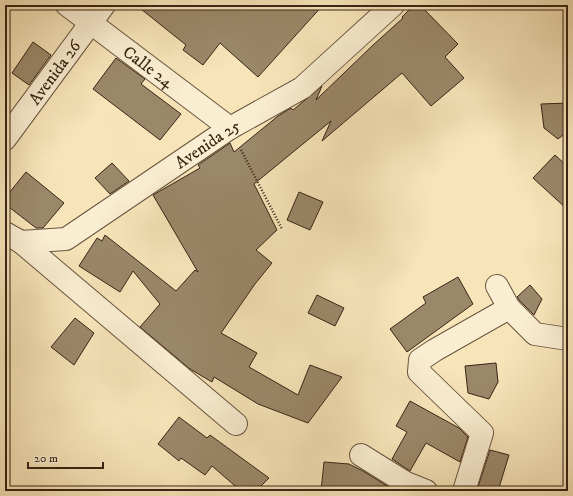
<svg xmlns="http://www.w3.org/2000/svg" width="573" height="496" font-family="'IM FELL DW Pica',serif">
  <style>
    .building { fill: #9b886a; stroke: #382415 }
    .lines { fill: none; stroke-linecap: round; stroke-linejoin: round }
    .street-casing { stroke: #68543e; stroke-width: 24 }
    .path { stroke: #382415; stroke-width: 2.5; stroke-dasharray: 1 2; stroke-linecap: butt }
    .street { stroke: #faeed2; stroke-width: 22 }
    .labels { text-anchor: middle; stroke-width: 3; stroke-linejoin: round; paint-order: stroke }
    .street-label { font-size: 17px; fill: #382415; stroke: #faeed2 }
  </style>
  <rect width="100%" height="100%" fill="#f7e5b9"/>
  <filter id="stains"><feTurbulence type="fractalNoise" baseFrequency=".005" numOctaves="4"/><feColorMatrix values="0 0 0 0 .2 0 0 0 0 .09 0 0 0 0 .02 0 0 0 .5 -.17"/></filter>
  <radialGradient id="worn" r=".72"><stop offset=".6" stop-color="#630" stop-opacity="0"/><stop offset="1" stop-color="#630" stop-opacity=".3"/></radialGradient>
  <g class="building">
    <polygon points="136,5 323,5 258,77 220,43 203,65 183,50 186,45"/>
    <polygon points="414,5 420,5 458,44 445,57 464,78 431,106 402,73 322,141 331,121 254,184 277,230 256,250 272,263 255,284 221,333 257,353 249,367 298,395 310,365 342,377 308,423 258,404 214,377 212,382 190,369 140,327 160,304 133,271 120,292 79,266 97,238 102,241 105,235 176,291 195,270 198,272 153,195 200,168 198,165 230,143 234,152 278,116 291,108 293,110 322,86 316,100 372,46 403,18 402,17"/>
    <polygon points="33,42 51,55 29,85 12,73"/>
    <polygon points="116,58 145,79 141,84 181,114 160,140 93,89"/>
    <polygon points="568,103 568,131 558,139 544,128 541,104"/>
    <polygon points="555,155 568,167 568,210 533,178"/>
    <polygon points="112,163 129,181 110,194 95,178"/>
    <polygon points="26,172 64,203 43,228 36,228 5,204 5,198"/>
    <polygon points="299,192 323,202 310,230 287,220"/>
    <polygon points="458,277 473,304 407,352 390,329 426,303 423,297"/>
    <polygon points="530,285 542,299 534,315 519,300 517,297"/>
    <polygon points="317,295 344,308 335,326 308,313"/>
    <polygon points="75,318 94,333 74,365 51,347"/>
    <polygon points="496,363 498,382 489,399 468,393 465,366"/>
    <polygon points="410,401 459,428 468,437 460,462 426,443 410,471 392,459 407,432 396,426"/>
    <polygon points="179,417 207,438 210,435 269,478 256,491 241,491 212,466 205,475 181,458 179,461 158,444"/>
    <polygon points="490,450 509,455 498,491 493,491 478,487"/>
    <polygon points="324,462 349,464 363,471 395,491 321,491"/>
  </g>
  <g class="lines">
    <g class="street-casing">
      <g id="street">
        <path id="s1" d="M67 5 230 128"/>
        <path id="s2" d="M5 139 104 5"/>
        <path id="s3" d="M5 233 21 242 66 239 230 128 302 88 393 5"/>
        <polyline points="21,242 236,424"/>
        <polyline points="497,286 509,308 535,334 568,339"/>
        <polyline points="361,455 406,483 426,491"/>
        <polyline points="464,491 482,433 419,372 420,360 435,350 509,308"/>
      </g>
    </g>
    <polyline class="path" points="241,150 282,229"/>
    <use href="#street" class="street"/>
  </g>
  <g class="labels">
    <g class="street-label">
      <text dy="6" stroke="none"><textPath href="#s1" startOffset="102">Calle 24</textPath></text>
      <text dy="6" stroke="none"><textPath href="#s2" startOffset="83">Avenida 26</textPath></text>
      <text dy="6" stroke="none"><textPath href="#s3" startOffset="234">Avenida 25</textPath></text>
    </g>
  </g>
  <rect width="573" height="496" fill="none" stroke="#f7e5b9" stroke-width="20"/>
  <rect x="6" y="6" width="561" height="484" fill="none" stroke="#382415" stroke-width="2"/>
  <rect x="10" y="10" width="553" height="476" fill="none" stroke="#382415"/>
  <path d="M28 462v6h75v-6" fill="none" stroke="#382415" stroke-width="2"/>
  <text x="34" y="462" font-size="12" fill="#382415" stroke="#faeed2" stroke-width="3" paint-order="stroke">20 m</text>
  <rect width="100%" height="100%" filter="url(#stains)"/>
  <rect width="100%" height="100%" fill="url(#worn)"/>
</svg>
